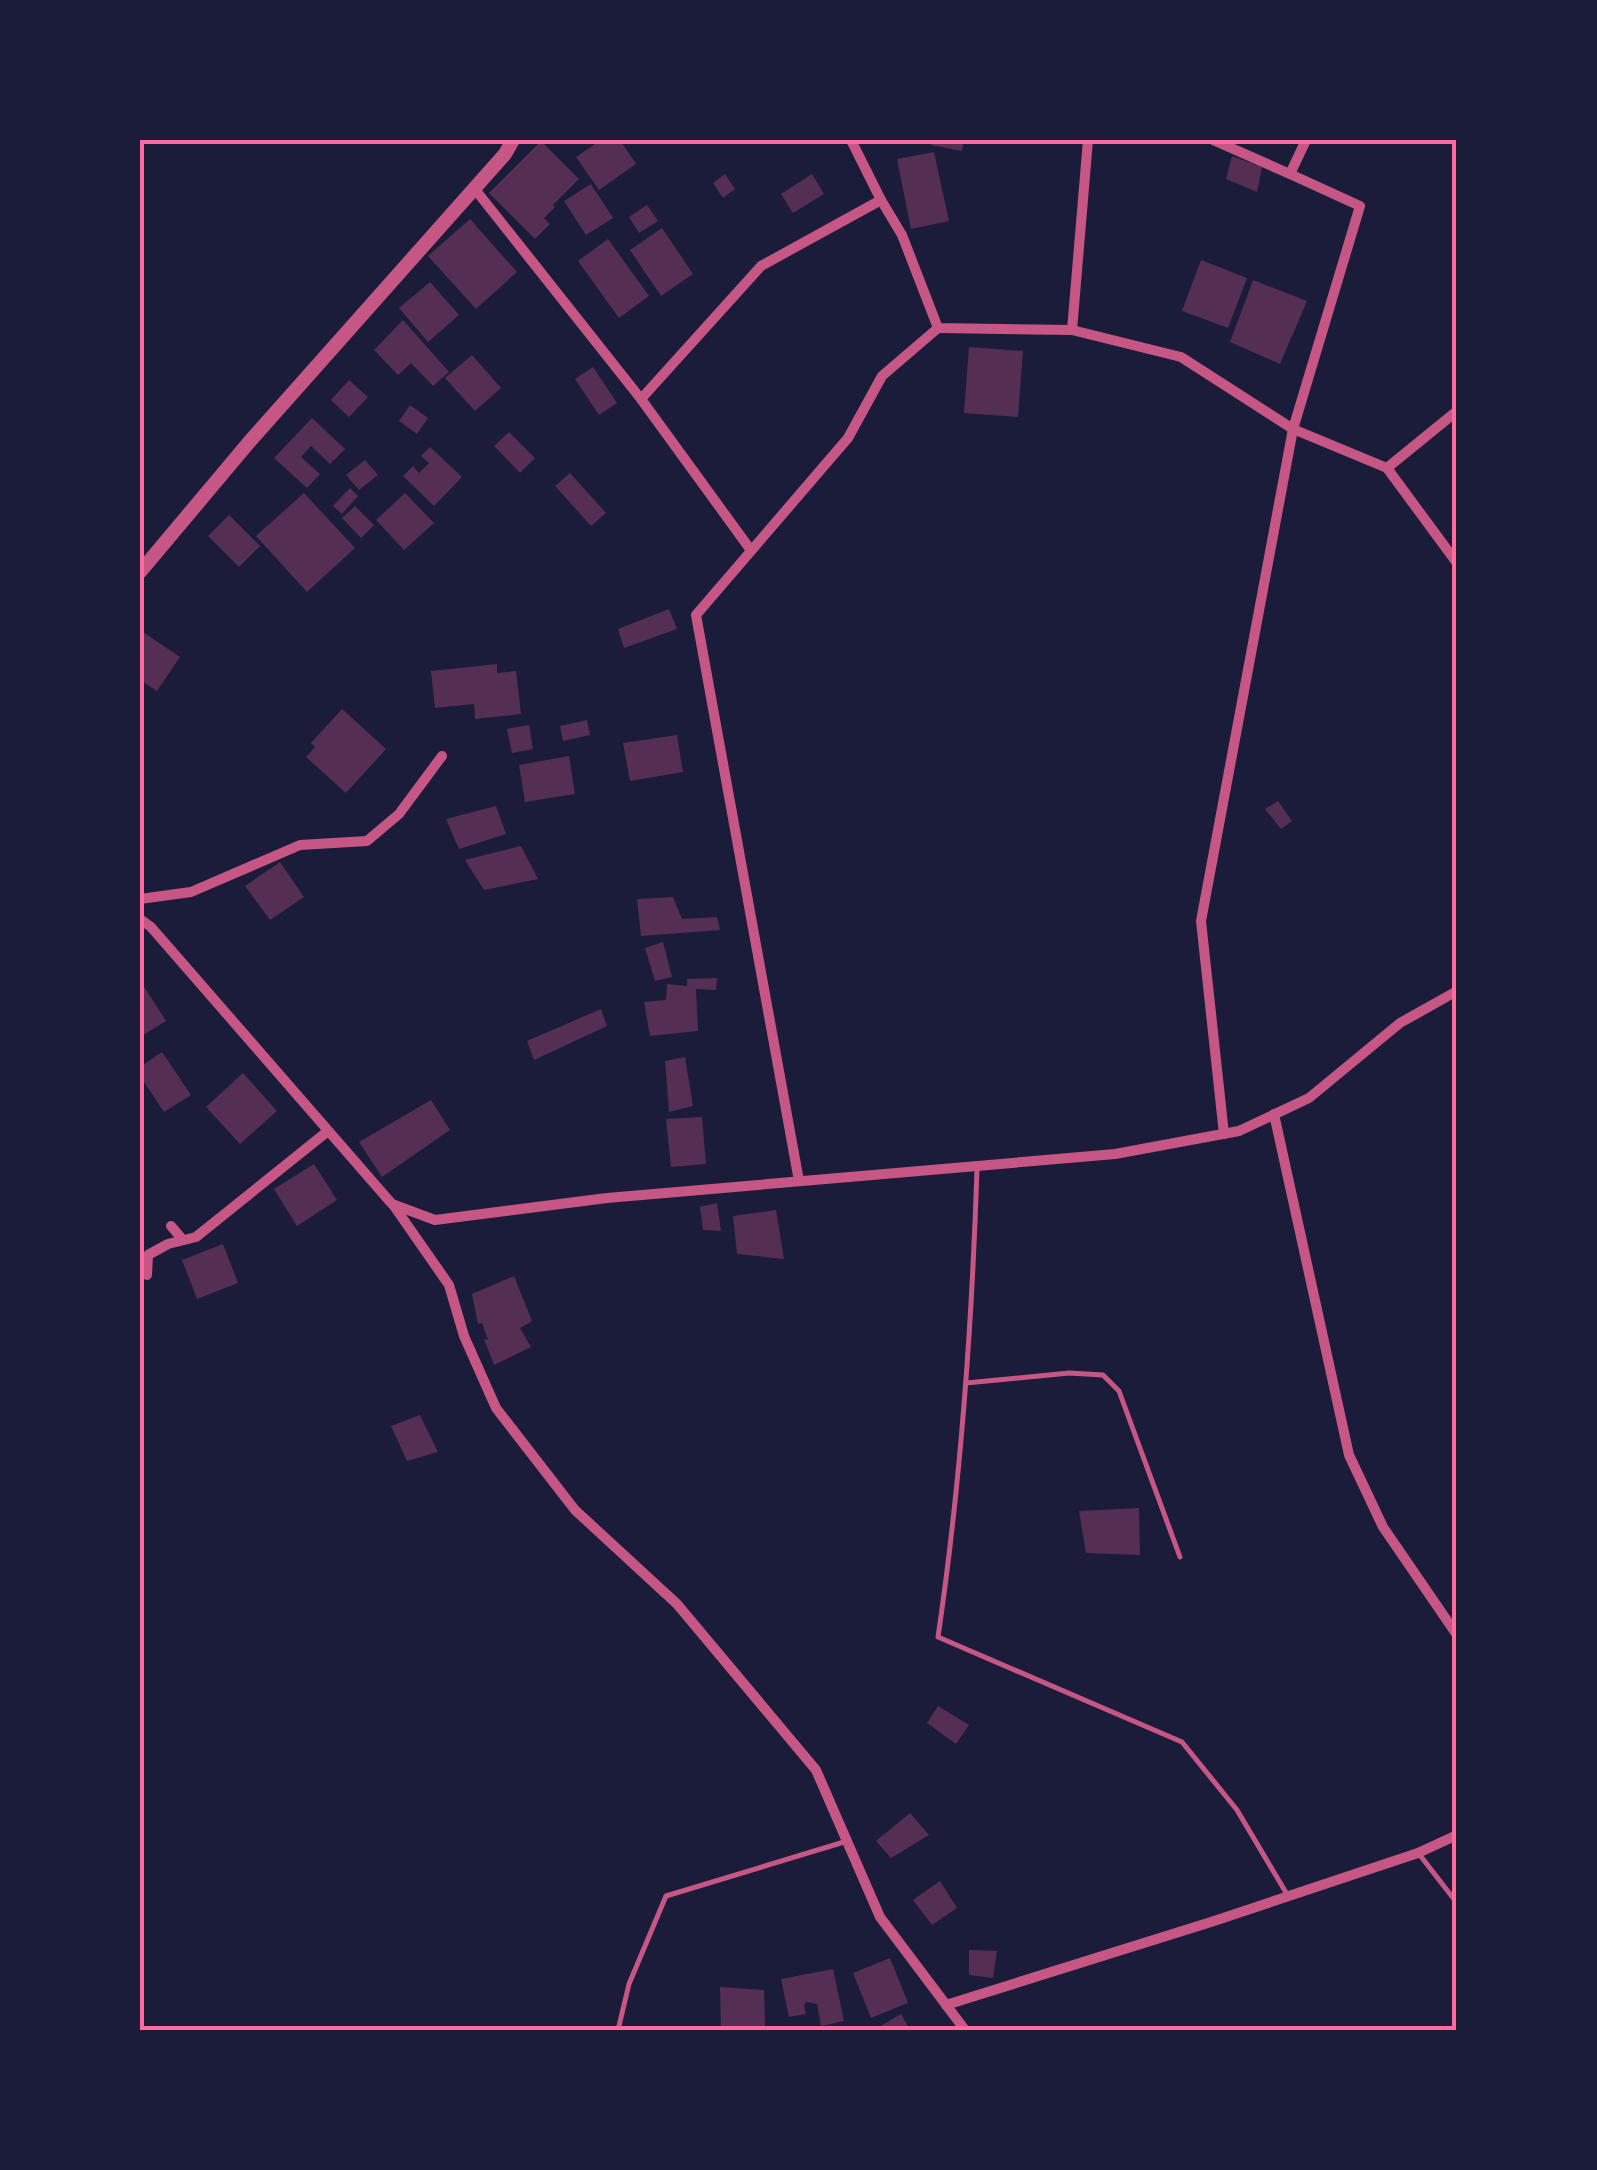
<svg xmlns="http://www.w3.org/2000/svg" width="1597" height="2170" font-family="Merriweather,serif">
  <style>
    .building { fill: #542f53 }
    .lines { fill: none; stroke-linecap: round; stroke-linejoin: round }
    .service { stroke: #c65784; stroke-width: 5 }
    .minor { stroke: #c65784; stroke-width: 10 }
    .tertiary { stroke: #c65784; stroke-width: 14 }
    .neatline { fill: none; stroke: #ff6b9d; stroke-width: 4 }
  </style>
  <rect width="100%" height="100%" fill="#1b1b3a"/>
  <g class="building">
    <polygon points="601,140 620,140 636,164 599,190 576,157"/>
    <polygon points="932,140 964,140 962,151 931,145"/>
    <polygon points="541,141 579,179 553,205 555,207 544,218 550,224 535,239 489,193"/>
    <polygon points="934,152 949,221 911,229 897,159"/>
    <polygon points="1232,156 1262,167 1257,192 1226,179"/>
    <polygon points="725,174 735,189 723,198 713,183"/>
    <polygon points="812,174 824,194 793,213 781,194"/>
    <polygon points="591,184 613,218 586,235 564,201"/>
    <polygon points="647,205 658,221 639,233 629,217"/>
    <polygon points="470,219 517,272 476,309 428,256"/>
    <polygon points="662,228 693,274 661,296 630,250"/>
    <polygon points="608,239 649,296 619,318 578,261"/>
    <polygon points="1201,260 1247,278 1228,328 1182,311"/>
    <polygon points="1253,280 1307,301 1280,364 1230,342"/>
    <polygon points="430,282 459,315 428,342 399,308"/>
    <polygon points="403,320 449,372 433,386 411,363 398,375 374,350"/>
    <polygon points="969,347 1023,351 1018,417 964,413"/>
    <polygon points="472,355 501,388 475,411 445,378"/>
    <polygon points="593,367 617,403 599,415 575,379"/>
    <polygon points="349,380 368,397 349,417 331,400"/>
    <polygon points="410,405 428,418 417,434 399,421"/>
    <polygon points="312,418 345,449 330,464 311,446 301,457 320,474 307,488 274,458"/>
    <polygon points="509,432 535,458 520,473 494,446"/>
    <polygon points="430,447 462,477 434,506 403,476 413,466 419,473 429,463 421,456"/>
    <polygon points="365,460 378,475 359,490 346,475"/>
    <polygon points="570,473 606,513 591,526 555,486"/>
    <polygon points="350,488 358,496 342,514 333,506"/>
    <polygon points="304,493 355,548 307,592 256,536"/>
    <polygon points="405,493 434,523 404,550 376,520"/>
    <polygon points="355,506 374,525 361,538 342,518"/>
    <polygon points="229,515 260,546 239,567 208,536"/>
    <polygon points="669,609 677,629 624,648 618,629"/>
    <polygon points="140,630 180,657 157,691 140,680"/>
    <polygon points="497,664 497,673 516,671 521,714 475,719 474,704 435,708 431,671"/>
    <polygon points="342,709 386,749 346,793 306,757 315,747 311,743"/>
    <polygon points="587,720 590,735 563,741 560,726"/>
    <polygon points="529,725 533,749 512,753 507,729"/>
    <polygon points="677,735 683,772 630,781 623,743"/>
    <polygon points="569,756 575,794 525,802 519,765"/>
    <polygon points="1278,801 1292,821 1281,829 1265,809"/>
    <polygon points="496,806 506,834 459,849 446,819"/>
    <polygon points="521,846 538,879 484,890 465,860"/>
    <polygon points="280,862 304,897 270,920 245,886"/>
    <polygon points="673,897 682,919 717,917 720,930 641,936 637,899"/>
    <polygon points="663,942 672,977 655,981 645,948"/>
    <polygon points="717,978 716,990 696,989 698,1031 650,1036 644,1002 666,1000 667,984 687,986 687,979"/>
    <polygon points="140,980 166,1021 140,1037"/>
    <polygon points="601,1009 607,1026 534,1060 527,1041"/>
    <polygon points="162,1052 191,1095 164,1112 140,1076 140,1067"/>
    <polygon points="685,1057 693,1106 669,1112 665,1061"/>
    <polygon points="243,1073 277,1111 240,1144 206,1107"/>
    <polygon points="431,1100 450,1130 382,1177 359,1142"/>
    <polygon points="702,1117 706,1164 671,1167 666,1119"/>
    <polygon points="314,1164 337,1200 297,1226 274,1189"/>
    <polygon points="717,1203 721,1231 703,1230 700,1207"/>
    <polygon points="776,1210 784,1259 737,1254 733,1216"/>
    <polygon points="223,1244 238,1283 197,1299 182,1260"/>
    <polygon points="514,1276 532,1321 520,1328 531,1347 494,1365 484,1339 488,1340 482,1323 478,1324 472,1294"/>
    <polygon points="420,1415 438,1452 407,1461 391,1426"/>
    <polygon points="1139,1508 1140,1555 1086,1553 1079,1511"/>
    <polygon points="938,1706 969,1725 956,1744 927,1723"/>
    <polygon points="910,1813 929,1835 891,1858 876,1841"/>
    <polygon points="940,1881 957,1908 932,1925 913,1900"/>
    <polygon points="969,1950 997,1951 993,1978 969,1975"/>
    <polygon points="890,1958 908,2003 871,2018 853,1973"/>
    <polygon points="833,1969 844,2021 821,2026 817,2004 806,2002 804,2005 806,2014 789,2017 781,1979"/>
    <polygon points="720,1987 764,1990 765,2026 721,2030"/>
    <polygon points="901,2014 910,2030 874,2030"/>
  </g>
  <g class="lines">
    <g class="service">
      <path d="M977 1169C972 1325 961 1481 938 1637L1182 1742 1237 1810 1288 1896"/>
      <polyline points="966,1383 1069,1373 1103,1375 1119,1391 1180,1557"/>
      <polyline points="1419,1854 1457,1903"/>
      <polyline points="618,2030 629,1984 666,1896 844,1842"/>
    </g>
    <g class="minor">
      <polyline points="851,140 881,200 902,235 938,328 1072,330 1181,357 1293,429 1360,206 1290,174"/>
      <polyline points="1213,140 1290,174 1306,140"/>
      <polyline points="474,188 641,399 750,549"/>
      <polyline points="1072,330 1088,140"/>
      <polyline points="641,399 761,266 881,200"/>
      <polyline points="1387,468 1457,411"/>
      <polyline points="140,899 191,892 300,845 367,841 399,814 442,756"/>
      <polyline points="140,919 151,927 392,1204 435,1220 607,1198 1115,1154 1239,1131 1309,1098 1400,1023 1457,991"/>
      <polyline points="1274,1114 1349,1455 1383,1527 1457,1635"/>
      <polyline points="1224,1134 1201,921 1293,429 1387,468 1457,563"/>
      <polyline points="799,1181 696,615 848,438 882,376 938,328"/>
      <polyline points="394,1206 449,1285 464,1336 496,1408 575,1510 677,1604 816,1770 880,1917 965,2030"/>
      <polyline points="171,1226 183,1240"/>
      <polyline points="147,1275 148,1255 168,1244 196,1237 328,1131"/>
      <polyline points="946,2005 1211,1922 1418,1853 1457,1835"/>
    </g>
    <polyline class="tertiary" points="140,572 250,441 505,154 513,140"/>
  </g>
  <rect width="1597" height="2170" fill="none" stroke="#1b1b3a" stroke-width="285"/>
  <rect x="142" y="142" width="1312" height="1886" class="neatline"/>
</svg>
